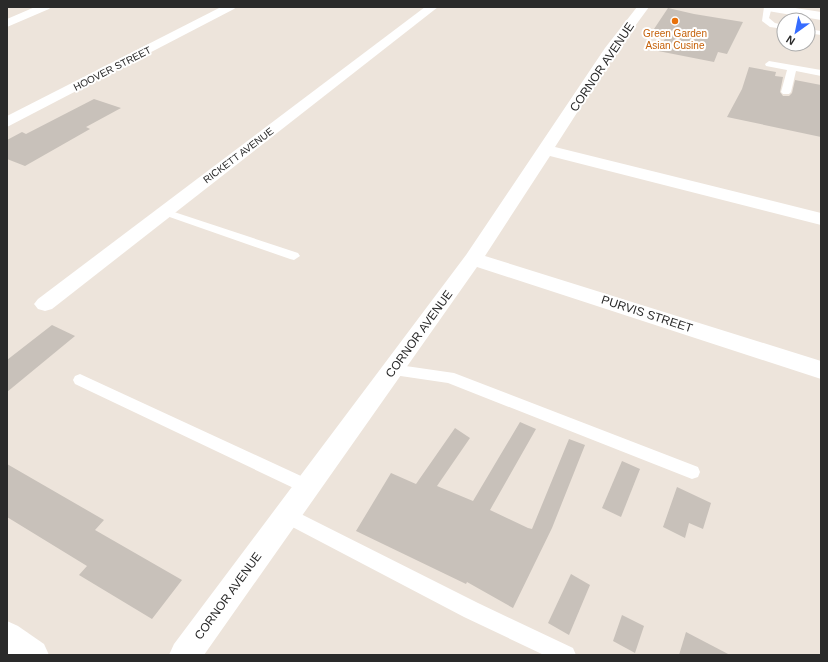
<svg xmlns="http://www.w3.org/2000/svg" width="828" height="662" font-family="Helvetica,sans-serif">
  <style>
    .building { fill: #c8c1ba }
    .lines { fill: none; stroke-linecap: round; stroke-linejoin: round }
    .service { fill: #fff; fill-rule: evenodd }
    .minor { fill: #fff; fill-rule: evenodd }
    .secondary { fill: #fff; fill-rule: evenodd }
    .food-dot { fill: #e8710a; stroke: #fff; stroke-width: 1.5 }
    .labels { text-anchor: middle; stroke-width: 4; stroke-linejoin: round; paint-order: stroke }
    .far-food-label { font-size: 10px; fill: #c56008; stroke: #fff }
    .far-street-label { font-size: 10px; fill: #2a2a2a; stroke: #fff }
    .street-label { font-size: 12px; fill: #2a2a2a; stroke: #fff }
  </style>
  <rect width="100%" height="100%" fill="#ede4db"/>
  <g class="building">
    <polygon points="668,8 694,14 743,22 727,54 718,52 714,62 658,51 669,32 654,29"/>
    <polygon points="749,67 776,72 775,76 783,77 780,92 783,96 789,96 792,93 795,80 821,85 821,137 727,117 742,89"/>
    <polygon points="94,99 121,108 86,127 90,129 25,166 7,159 7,140 22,132 26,134"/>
    <polygon points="52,325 75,336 7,392 7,360"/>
    <polygon points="520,422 536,429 490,510 528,528 532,529 569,439 585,445 552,528 513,608 467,582 466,584 356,531 391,473 416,484 455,428 470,438 437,486 473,501"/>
    <polygon points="622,461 640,469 621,517 602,508"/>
    <polygon points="7,464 104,520 95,530 182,580 152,619 79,575 87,566 7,517"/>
    <polygon points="677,487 711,503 703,529 689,523 685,538 663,527"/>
    <polygon points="571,574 590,585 569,635 548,623"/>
    <polygon points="622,615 644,626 635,653 613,641"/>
    <polygon points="686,632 730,655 679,655"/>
  </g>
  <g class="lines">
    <g class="service">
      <polygon points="764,7 772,7 769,18 775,23 784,25 784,29 770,27 762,21"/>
      <polygon points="808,29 821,31 821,35 808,33"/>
      <polygon points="769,61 821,70 821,76 796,71 791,92 789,94 783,94 781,92 787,70 766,66 765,64"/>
      <polygon points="165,209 298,253 300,256 294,260 290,259 161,214 159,212"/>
      <polygon points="392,364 454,373 698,467 700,472 698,477 692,479 448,383 387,374 385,370 387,366"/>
      <polygon points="80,374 314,482 317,487 314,492 308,495 302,492 75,384 73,380 75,376"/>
      <polygon points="287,507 478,603 573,648 576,655 544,655 464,617 281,521 278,515 281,509"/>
    </g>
    <g class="minor">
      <polygon points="35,7 51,7 49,9 7,27 7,19"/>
      <polygon points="221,7 236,7 234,9 7,127 7,116"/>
      <polygon points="425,7 438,7 52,309 45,311 38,309 34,304 38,299"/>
      <polygon points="637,7 649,7 616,52 555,147 821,213 821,225 550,156 485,256 821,361 821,379 477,267 204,655 169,655 174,644 466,255 605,48"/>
      <polygon points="7,621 18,626 44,644 49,655 7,655"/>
    </g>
    <polygon class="secondary" points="762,7 789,7 821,12 821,20 768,11"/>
  </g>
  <circle class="food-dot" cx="675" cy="21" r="4"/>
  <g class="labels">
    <g class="far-food-label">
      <text x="675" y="37">Green Garden<tspan x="675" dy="12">Asian Cusine</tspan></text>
    </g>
    <g class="far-street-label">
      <text transform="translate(112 68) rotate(-27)" y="4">HOOVER STREET</text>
      <text transform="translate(238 155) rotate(-37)" y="4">RICKETT AVENUE</text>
    </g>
    <g class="street-label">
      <text transform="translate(602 67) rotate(-56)" y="4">CORNOR AVENUE</text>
      <text transform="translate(647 314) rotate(18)" y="4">PURVIS STREET</text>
      <text transform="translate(419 334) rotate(-54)" y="4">CORNOR AVENUE</text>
      <text transform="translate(228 596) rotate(-54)" y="4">CORNOR AVENUE</text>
    </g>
  </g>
  <rect width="828" height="662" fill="none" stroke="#2a2a2a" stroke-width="16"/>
  <g transform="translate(796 32) rotate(213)"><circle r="19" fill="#ffffff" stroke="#aaaaaa"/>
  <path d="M0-3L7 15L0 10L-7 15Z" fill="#366cff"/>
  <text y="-6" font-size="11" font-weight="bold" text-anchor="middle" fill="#2a2a2a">N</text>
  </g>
</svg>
